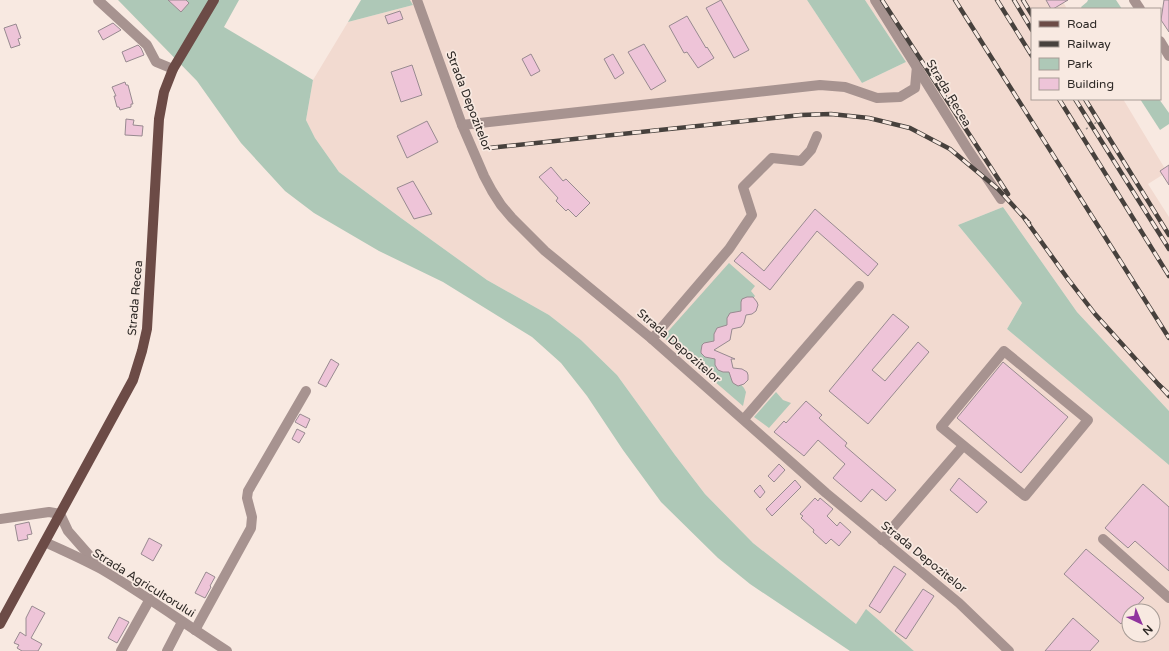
<svg xmlns="http://www.w3.org/2000/svg" width="1169" height="651" font-family="'Varela Round',sans-serif">
  <style>
    .built { fill: #f2dad0; fill-rule: evenodd }
    .green { fill: #aec8b7 }
    .building { fill: #eec4d8; stroke: #988a90 }
    .lines { fill: none; stroke-linecap: round; stroke-linejoin: round }
    .path { stroke: #958b86; stroke-width: 1.5; stroke-dasharray: 2 3; stroke-linecap: butt }
    .minor { stroke: #a79390; stroke-width: 10 }
    .major { stroke: #6c4b46; stroke-width: 10 }
    .rail-casing { stroke: #47413d; stroke-width: 4.5 }
    .rail { stroke: #f8e9e1; stroke-width: 3; stroke-dasharray: 9; stroke-linecap: butt }
    .labels { text-anchor: middle; stroke-width: 3.5; stroke-linejoin: round; paint-order: stroke }
    .street-label { font-size: 12px; fill: #2e2926; stroke: #f8e9e1 }
  </style>
  <rect width="100%" height="100%" fill="#f8e9e1"/>
  <path class="built" d="M410 0H807L862 83 906 62 865 0H1062L1067 9H1032V99H1123L1167 172 1148 184 1169 217V411L1077 312 1003 207 958 225 1022 303 1007 329 1169 465V651H914L867 610 856 624 753 543 705 494 675 455 617 375 581 340 549 315 487 280 401 218 339 172 315 138 306 120 313 80 348 22 413 5ZM1129 611H1153V635H1129Z"/>
  <g class="green">
    <polygon points="118,0 239,0 224,27 313,80 306,120 315,138 339,172 401,218 487,280 549,315 581,340 617,375 675,455 705,494 753,543 856,624 866,609 914,651 850,651 750,584 718,558 661,502 623,450 587,396 561,363 532,337 443,282 379,251 314,213 285,191 241,143 197,81"/>
    <polygon points="361,0 410,0 413,5 348,22"/>
    <polygon points="807,0 865,0 906,62 862,83"/>
    <polygon points="1088,0 1116,0 1122,9 1082,9 1081,7 1087,2"/>
    <polygon points="1140,99 1159,99 1169,113 1169,124 1160,130"/>
    <polygon points="1003,207 1077,312 1169,411 1169,465 1007,329 1022,303 958,225"/>
    <polygon points="729,263 755,286 751,291 755,296 710,350 744,388 746,392 743,406 663,337"/>
    <polygon points="776,392 783,400 791,403 769,428 754,417"/>
  </g>
  <g class="building">
    <polygon points="168,0 186,0 189,3 181,12"/>
    <polygon points="721,0 749,50 734,58 706,8"/>
    <polygon points="1046,0 1068,0 1053,9 1051,9"/>
    <polygon points="1164,0 1169,0 1169,32 1161,20"/>
    <polygon points="400,11 403,19 388,24 385,16"/>
    <polygon points="687,16 706,48 707,47 714,58 698,68 687,52 684,53 669,26"/>
    <polygon points="113,23 121,30 103,40 98,31"/>
    <polygon points="16,24 21,38 18,39 20,45 11,48 4,28"/>
    <polygon points="644,44 666,81 651,90 628,52"/>
    <polygon points="138,45 141,48 144,55 126,62 122,52"/>
    <polygon points="531,54 540,71 531,76 522,59"/>
    <polygon points="613,54 624,73 615,79 604,59"/>
    <polygon points="412,65 422,95 401,102 391,72"/>
    <polygon points="125,82 126,85 128,85 133,104 131,104 131,107 120,110 119,107 117,107 114,96 116,96 112,87"/>
    <polygon points="126,119 134,120 133,125 143,126 142,136 125,135"/>
    <polygon points="427,121 438,142 407,158 397,136"/>
    <polygon points="1169,165 1169,185 1160,171"/>
    <polygon points="551,167 563,181 566,179 590,203 576,217 568,209 566,211 556,201 558,198 539,177"/>
    <polygon points="413,181 432,214 414,219 397,188"/>
    <polygon points="815,209 878,264 868,276 817,231 770,290 734,261 742,252 764,271"/>
    <polygon points="747,297 753,297 757,302 758,305 756,311 752,314 746,315 744,323 741,327 732,329 730,340 714,350 735,359 731,359 733,368 742,369 747,372 748,375 748,380 744,384 738,386 733,383 732,381 729,372 723,372 718,370 715,365 715,359 705,357 701,353 701,351 702,345 704,343 714,341 714,334 717,328 727,325 727,318 730,313 741,311 741,302 742,299"/>
    <polygon points="893,314 909,327 872,370 885,381 918,342 929,352 868,424 829,391"/>
    <polygon points="331,359 339,364 326,387 318,383"/>
    <polygon points="1003,362 1068,417 1021,473 957,418"/>
    <polygon points="806,401 822,415 819,418 847,443 845,446 896,490 886,501 872,489 861,502 833,478 845,464 818,440 804,456 774,432 784,421 786,423"/>
    <polygon points="300,414 310,419 306,428 295,422"/>
    <polygon points="297,429 305,433 299,443 292,439"/>
    <polygon points="779,464 785,470 774,482 768,476"/>
    <polygon points="959,478 987,502 977,513 950,490"/>
    <polygon points="795,480 801,487 772,516 766,509"/>
    <polygon points="1143,484 1169,507 1169,571 1135,541 1128,548 1105,528"/>
    <polygon points="760,485 765,492 760,498 754,491"/>
    <polygon points="815,498 818,501 820,498 833,509 827,516 837,526 840,522 851,532 839,546 831,539 826,544 813,532 814,530 801,518 803,516 800,514"/>
    <polygon points="29,522 32,534 27,535 28,539 18,541 15,525"/>
    <polygon points="149,538 162,545 153,561 141,554"/>
    <polygon points="1086,549 1144,598 1132,611 1129,611 1129,614 1121,624 1064,574"/>
    <polygon points="894,566 906,574 880,613 869,606"/>
    <polygon points="206,572 215,577 210,586 211,587 205,598 195,593"/>
    <polygon points="923,589 934,596 906,639 895,631"/>
    <polygon points="32,606 45,613 31,638 42,644 38,651 22,651 17,648 19,645 14,643 20,632 26,636 26,618"/>
    <polygon points="119,617 129,622 117,643 108,638"/>
    <polygon points="1073,618 1099,641 1090,651 1045,651"/>
  </g>
  <g class="lines">
    <polyline class="path" points="1086,129 1102,119"/>
    <g class="minor">
      <polyline points="98,0 147,45 156,62 173,69"/>
      <polyline points="417,0 462,125 484,176 492,191 501,205 512,218 545,251 652,339 826,493 959,603 1009,651"/>
      <polyline points="875,0 967,148 1001,199"/>
      <polyline points="1134,0 1140,9"/>
      <polyline points="1160,41 1169,56"/>
      <polyline points="462,125 820,85 845,87 877,98 900,97 915,88 917,66"/>
      <polyline points="652,339 729,249 752,215 743,187 772,158 801,161 811,150 817,136"/>
      <polygon points="1004,351 1088,420 1025,496 941,427"/>
      <polyline points="744,419 859,286"/>
      <polyline points="0,519 49,512 60,514 68,531 96,563"/>
      <polyline points="1103,539 1169,598"/>
      <polyline points="882,540 963,446"/>
      <path d="M45 542C64 551 83 559 101 569 144 594 185 624 227 651"/>
      <polyline points="195,630 251,528 252,517 247,498 248,491 306,391"/>
      <polyline points="121,651 150,599"/>
      <polyline points="167,651 182,622"/>
    </g>
    <polyline class="major" points="0,624 133,380 142,351 147,329 159,119 164,92 173,69 214,0"/>
    <g class="rail-casing">
      <g id="rail">
        <polyline points="882,0 1008,194"/>
        <polyline points="955,0 1169,338"/>
        <polyline points="997,0 1032,56"/>
        <polyline points="1014,0 1032,30"/>
        <polyline points="1023,0 1032,15"/>
        <polyline points="1059,99 1169,276"/>
        <polyline points="1075,99 1169,249"/>
        <polyline points="1085,99 1169,235"/>
        <polyline points="489,148 801,115 831,114 869,118 910,128 950,149 998,189 1029,223"/>
        <polyline points="1025,219 1068,279 1095,314 1159,385"/>
        <polyline points="1169,394 1159,385 1169,396"/>
      </g>
    </g>
    <use href="#rail" class="rail"/>
  </g>
  <g class="labels">
    <g class="street-label">
      <text transform="translate(949 93) rotate(59)" y="4">Strada Recea</text>
      <text transform="translate(469 101) rotate(69)" y="4">Strada Depozitelor</text>
      <text transform="translate(135 298) rotate(-85)" y="4">Strada Recea</text>
      <text transform="translate(679 346) rotate(41)" y="4">Strada Depozitelor</text>
      <text transform="translate(924 557) rotate(39)" y="4">Strada Depozitelor</text>
      <text transform="translate(144 583) rotate(32)" y="4">Strada Agricultorului</text>
    </g>
  </g>
  <rect x="1031" y="8" width="130" height="92" fill="#f8e9e1" stroke="#a79c96"/>
  <rect x="1039" y="21" width="20" height="6" fill="#6c4b46" stroke="#a79c96"/>
  <text x="1067" y="28" font-size="12" fill="#2e2926">Road</text>
  <rect x="1039" y="41" width="20" height="6" fill="#47413d" stroke="#a79c96"/>
  <text x="1067" y="48" font-size="12" fill="#2e2926">Railway</text>
  <rect x="1039" y="58" width="20" height="12" fill="#aec8b7" stroke="#a79c96"/>
  <text x="1067" y="68" font-size="12" fill="#2e2926">Park</text>
  <rect x="1039" y="78" width="20" height="12" fill="#eec4d8" stroke="#a79c96"/>
  <text x="1067" y="88" font-size="12" fill="#2e2926">Building</text>
  <g transform="translate(1141 623) rotate(136)"><circle r="19" fill="#f8e9e1" stroke="#a79c96"/>
  <path d="M0-3L7 15L0 10L-7 15Z" fill="#90349e"/>
  <text y="-6" font-size="11" font-weight="bold" text-anchor="middle" fill="#2e2926">N</text>
  </g>
</svg>
